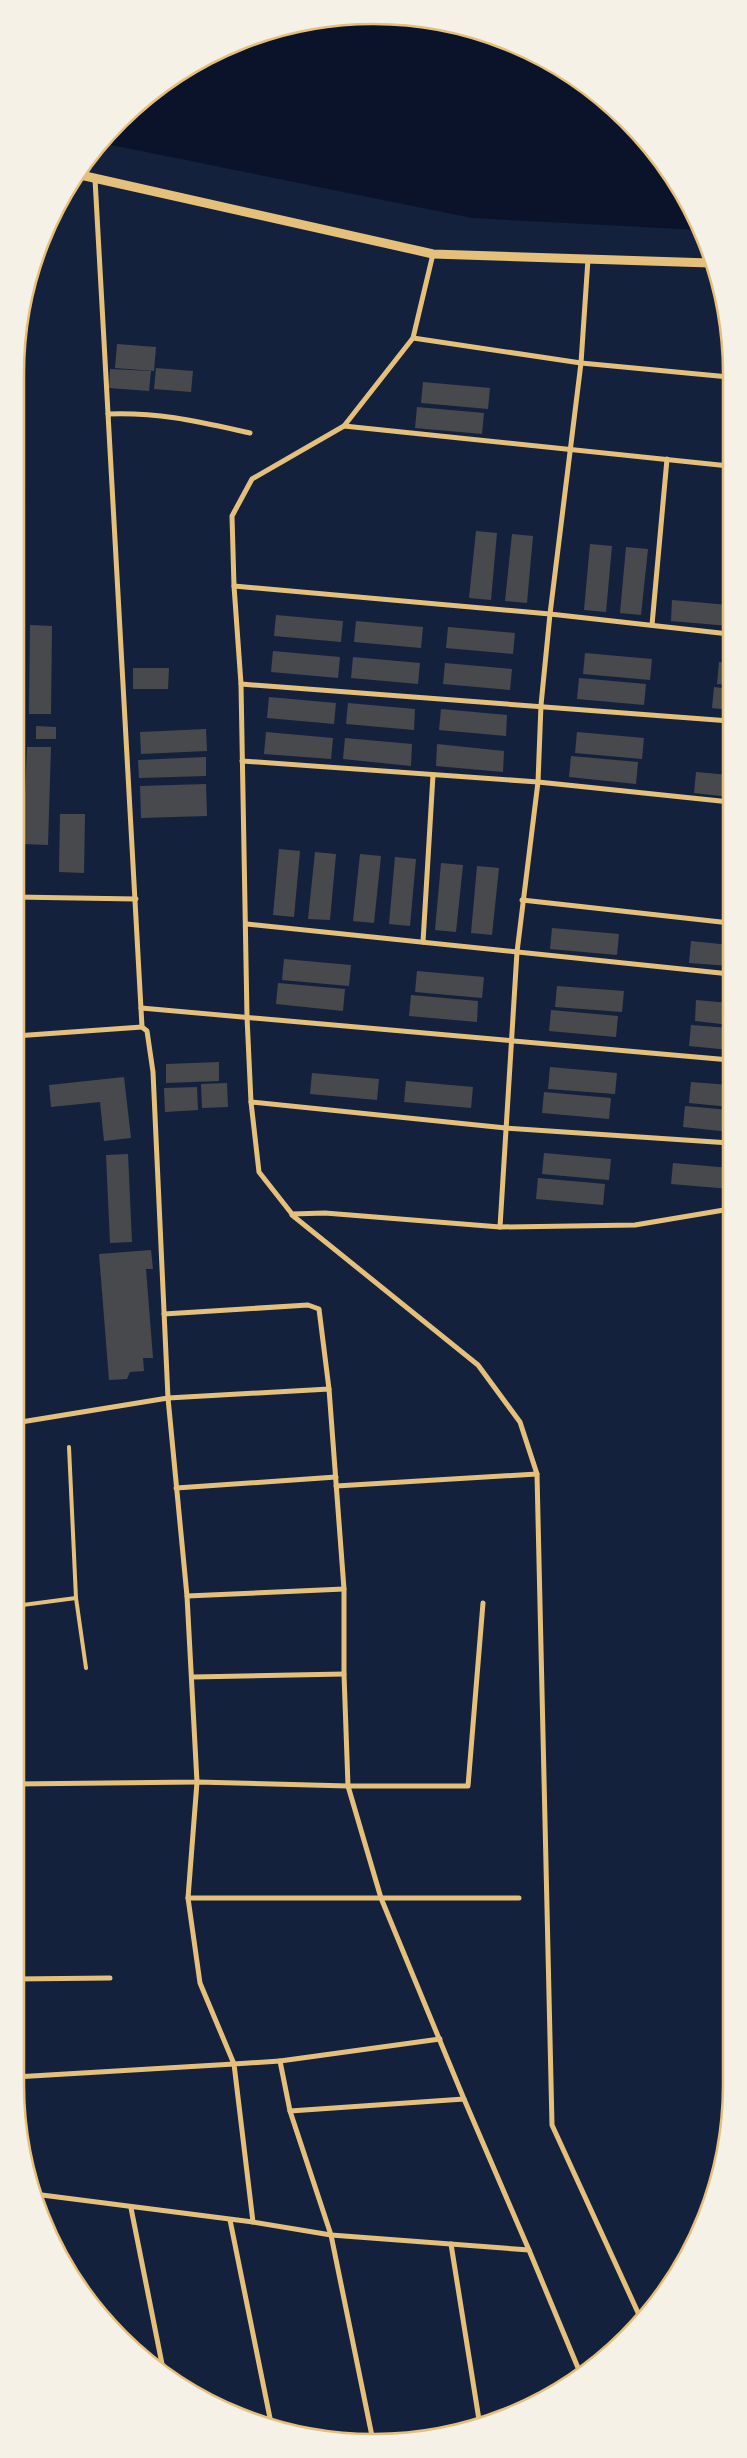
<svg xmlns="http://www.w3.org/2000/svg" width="747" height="2458" font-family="Rubik,sans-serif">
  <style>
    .water { fill: #0b132b }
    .building { fill: #48494c }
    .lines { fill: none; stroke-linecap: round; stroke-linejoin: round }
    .service { stroke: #e5c07b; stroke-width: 4 }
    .minor { stroke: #e5c07b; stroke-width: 5 }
    .tertiary { stroke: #e5c07b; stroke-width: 9 }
    .rim { fill: none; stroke: #e5c07b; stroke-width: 2.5 }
  </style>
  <rect width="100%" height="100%" fill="#14213d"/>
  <polygon class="water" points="374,15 444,22 553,63 643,137 695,215 700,230 472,218 101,143 120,120 175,75 237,42 304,22"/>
  <g class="building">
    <polygon points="117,344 156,347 154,371 115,368"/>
    <polygon points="156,368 193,371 191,392 154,389"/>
    <polygon points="110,369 151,371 149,391 109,388"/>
    <polygon points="423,382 490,388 488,409 421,403"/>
    <polygon points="417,407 484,413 482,434 415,428"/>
    <polygon points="476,531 497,533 491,600 469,598"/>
    <polygon points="512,534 533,536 527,603 505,601"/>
    <polygon points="590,544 612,546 606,612 584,610"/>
    <polygon points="626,547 648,549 641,615 620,613"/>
    <polygon points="672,600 729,605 729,626 671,621"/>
    <polygon points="276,615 343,621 341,642 274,636"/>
    <polygon points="356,621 423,627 421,648 354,642"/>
    <polygon points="30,625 52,626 51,714 29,714"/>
    <polygon points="448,627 515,633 513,654 446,648"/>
    <polygon points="273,651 340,657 338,678 271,672"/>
    <polygon points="585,653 652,659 650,680 583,674"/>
    <polygon points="353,657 420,663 418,684 351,678"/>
    <polygon points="719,662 729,663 730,685 717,684"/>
    <polygon points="445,663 512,669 510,690 443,684"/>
    <polygon points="133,668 169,668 168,689 133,689"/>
    <polygon points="579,678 646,684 644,705 577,699"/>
    <polygon points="714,687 730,689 730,710 712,708"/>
    <polygon points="269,697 336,703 334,724 267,718"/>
    <polygon points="348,703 415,709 414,730 346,724"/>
    <polygon points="441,709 507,715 506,736 439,730"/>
    <polygon points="36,726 56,727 56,739 36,739"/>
    <polygon points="206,729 207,751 141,754 140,732"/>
    <polygon points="266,732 333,738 331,759 264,754"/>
    <polygon points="577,732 644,738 642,759 575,753"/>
    <polygon points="345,738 412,744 411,766 343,759"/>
    <polygon points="437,744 504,751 503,772 436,766"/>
    <polygon points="27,747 51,747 48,845 23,844"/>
    <polygon points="571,756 638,762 636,784 569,777"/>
    <polygon points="206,757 206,776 139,778 138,760"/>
    <polygon points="696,772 730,775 730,797 694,793"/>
    <polygon points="206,784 207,816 141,818 140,786"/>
    <polygon points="60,814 85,814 84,873 59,872"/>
    <polygon points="279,849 300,851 294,917 273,915"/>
    <polygon points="315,852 336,854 330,920 308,919"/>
    <polygon points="360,854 381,856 374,923 353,921"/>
    <polygon points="395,857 416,859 410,926 389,924"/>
    <polygon points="441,863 463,865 456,932 435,930"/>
    <polygon points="477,866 499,868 492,935 471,933"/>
    <polygon points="552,928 619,934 617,955 550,949"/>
    <polygon points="691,941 730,945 730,966 689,963"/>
    <polygon points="284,959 351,965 349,986 282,980"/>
    <polygon points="417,971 484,977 482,998 415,992"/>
    <polygon points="278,983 345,989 343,1011 276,1004"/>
    <polygon points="557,986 624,991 622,1012 555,1007"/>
    <polygon points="411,995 478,1001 477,1022 409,1016"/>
    <polygon points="696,1000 730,1003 730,1025 695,1021"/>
    <polygon points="551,1010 618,1016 616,1037 549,1031"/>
    <polygon points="691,1025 730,1028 730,1050 689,1046"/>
    <polygon points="219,1062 219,1081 166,1083 166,1064"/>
    <polygon points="550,1067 617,1073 615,1094 548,1089"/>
    <polygon points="312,1073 379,1079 377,1100 310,1094"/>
    <polygon points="124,1077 131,1138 104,1141 100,1102 51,1107 49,1085"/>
    <polygon points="406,1081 473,1087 471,1108 404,1102"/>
    <polygon points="691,1082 730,1085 730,1107 689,1103"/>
    <polygon points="227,1083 228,1107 202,1108 201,1084"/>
    <polygon points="197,1087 198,1110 165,1112 164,1088"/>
    <polygon points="544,1092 611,1098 609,1119 542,1113"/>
    <polygon points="685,1106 730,1110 730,1132 683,1127"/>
    <polygon points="544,1153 611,1159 609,1180 542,1174"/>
    <polygon points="128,1154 132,1242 110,1243 106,1155"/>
    <polygon points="673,1163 730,1168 730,1189 671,1184"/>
    <polygon points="538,1178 605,1184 603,1205 536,1199"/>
    <polygon points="151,1250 153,1269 146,1269 153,1358 143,1358 144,1371 130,1372 127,1379 109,1380 99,1254"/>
  </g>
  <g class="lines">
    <g class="service">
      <polyline points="69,1447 76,1598 86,1668"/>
      <polyline points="15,1606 76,1598"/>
    </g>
    <g class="minor">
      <polyline points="95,179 142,1027 147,1031 153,1072 168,1398 329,1389 344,1589 344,1674 348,1786 381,1898 464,2099"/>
      <polyline points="413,338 433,254"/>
      <polyline points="729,377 581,363 413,338 344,426 252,479 232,516 234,586 241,684 247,1017 251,1102 259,1172 292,1214 325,1213 500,1227 635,1225 730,1209"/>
      <path d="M108 414C160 412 200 422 250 433"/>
      <polyline points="344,426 729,466"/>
      <polyline points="234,586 550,614 729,634"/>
      <polyline points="652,625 667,459"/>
      <polyline points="241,684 730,721"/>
      <polyline points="242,761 538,782 730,802"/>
      <polyline points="15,897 136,899"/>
      <polyline points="522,900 730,923"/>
      <polyline points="247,924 730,974"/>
      <polyline points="423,942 433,775"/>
      <polyline points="141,1008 730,1060"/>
      <polyline points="15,1036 142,1027"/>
      <polyline points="251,1102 506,1128 730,1143"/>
      <polyline points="292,1215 478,1365 520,1422 537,1474 552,2125 640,2317"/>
      <polyline points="500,1227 517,952 538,782 541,705 550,614 581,363 588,259"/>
      <polyline points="164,1314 308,1305 319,1309 329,1389"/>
      <polyline points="15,1423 168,1398 187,1596 197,1782 15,1784"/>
      <polyline points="336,1486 537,1474"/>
      <polyline points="176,1488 336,1477"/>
      <polyline points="187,1596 344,1589"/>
      <polyline points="193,1677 344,1674"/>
      <polyline points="188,1898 197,1782 348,1786 468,1786 483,1603"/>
      <polyline points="15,1979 110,1978"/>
      <polyline points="280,2061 440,2039"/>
      <polyline points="15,2077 234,2064 200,1983 188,1898 519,1898"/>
      <polyline points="290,2111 331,2235 373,2441"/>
      <polyline points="34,2194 253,2222 331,2235 529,2250 581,2375"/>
      <polyline points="131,2208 164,2374"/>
      <polyline points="230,2220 271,2423"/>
      <polyline points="253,2222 234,2064 280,2061 290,2111 464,2099 529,2250"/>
      <polyline points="451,2244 480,2426"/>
    </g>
    <polyline class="tertiary" points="76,174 433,254 710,263"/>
  </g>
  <path d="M0 0H747V2458H0ZM373 24H374A349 349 0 0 1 723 373V2085A349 349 0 0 1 374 2434H373A349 349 0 0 1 24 2085V373A349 349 0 0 1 373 24Z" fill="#f6f1e7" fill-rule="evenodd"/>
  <path class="rim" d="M373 24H374A349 349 0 0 1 723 373V2085A349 349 0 0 1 374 2434H373A349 349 0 0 1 24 2085V373A349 349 0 0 1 373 24Z"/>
</svg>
